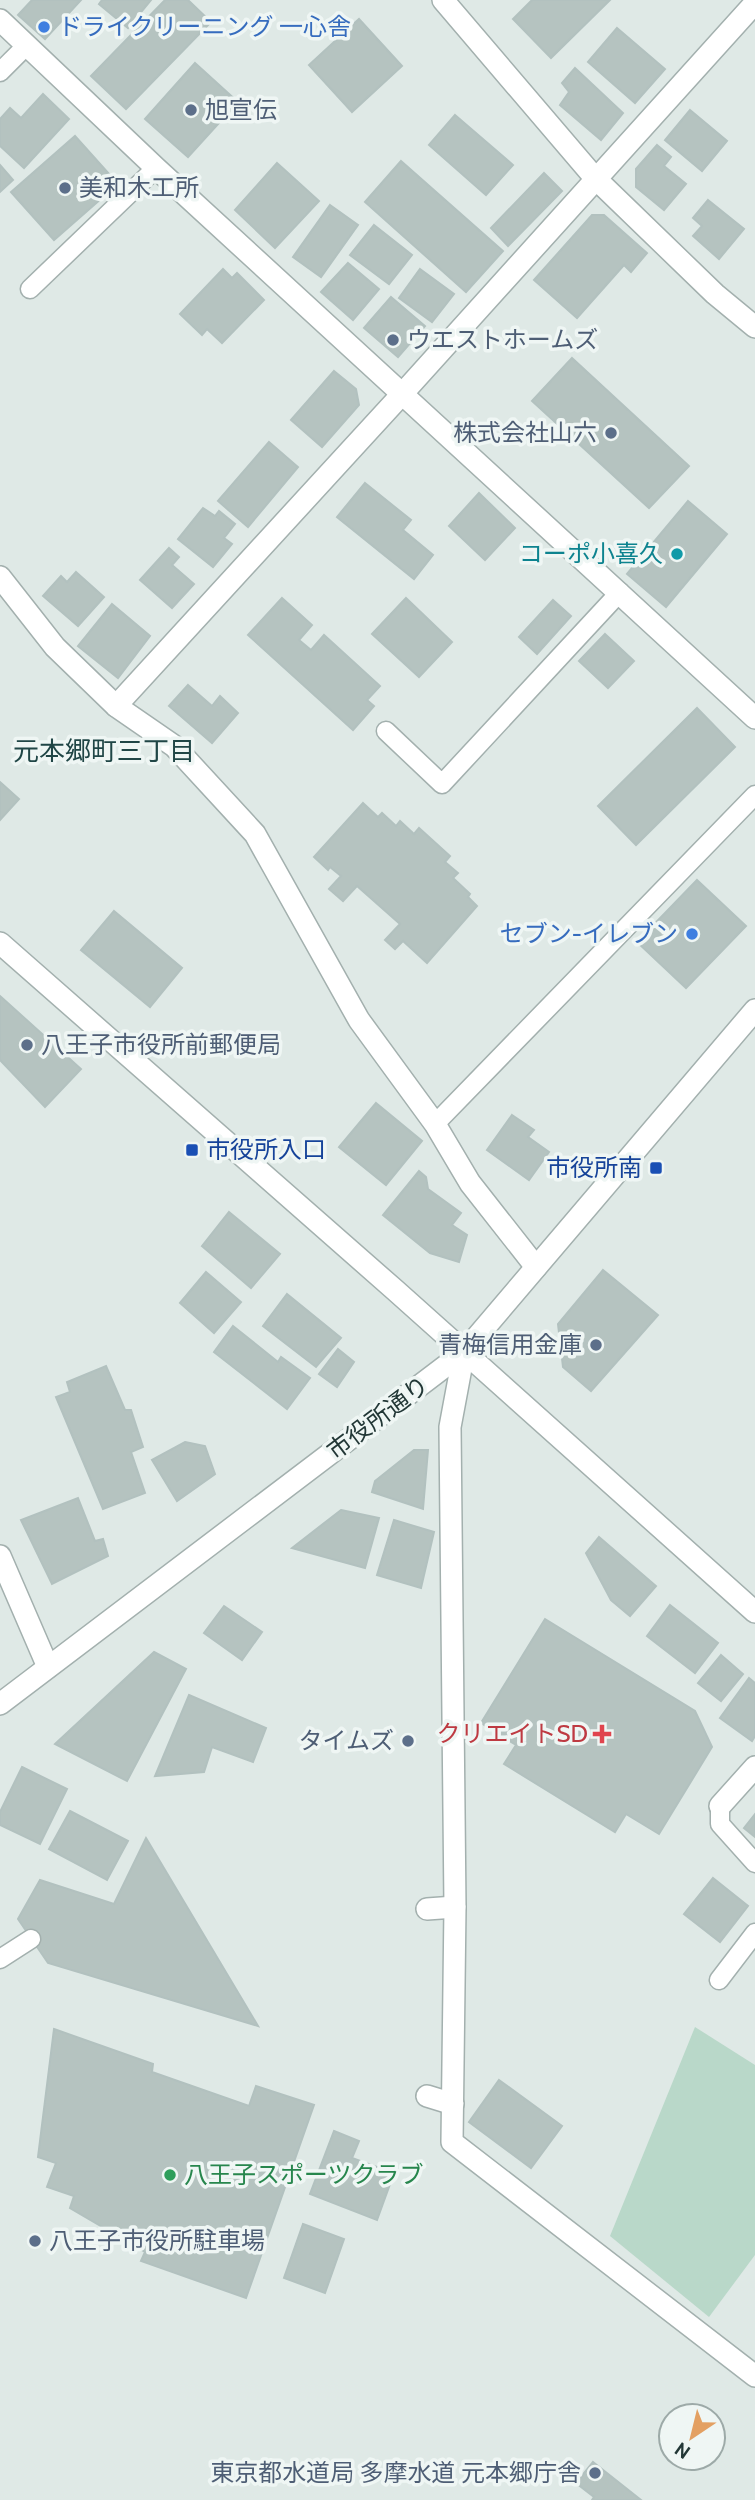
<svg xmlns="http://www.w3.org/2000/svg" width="755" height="2500" font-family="Cabin,'Noto Sans JP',sans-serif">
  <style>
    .green { fill: #b9d8c9 }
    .building { fill: #b5c3c0; stroke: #b2c1bf; stroke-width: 2 }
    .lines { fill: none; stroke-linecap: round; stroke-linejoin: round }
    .service-casing { stroke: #a3b0ae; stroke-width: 21 }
    .minor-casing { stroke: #a3b0ae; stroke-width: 24 }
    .tertiary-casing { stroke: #a3b0ae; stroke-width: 24 }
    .service { stroke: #fff; stroke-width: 18 }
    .minor { stroke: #fff; stroke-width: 21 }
    .tertiary { stroke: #fff; stroke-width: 21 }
    .shop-dot { fill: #3f7fe0; stroke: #eff6f4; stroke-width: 2.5 }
    .service-dot { fill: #5c6f8a; stroke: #eff6f4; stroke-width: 2.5 }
    .culture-dot { fill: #0f9aa8; stroke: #eff6f4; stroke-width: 2.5 }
    .transit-dot { fill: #1a4fb4; stroke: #eff6f4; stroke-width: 2.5 }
    .health-dot { fill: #e0444e; stroke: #eff6f4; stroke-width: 2.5 }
    .leisure-dot { fill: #2e9e5b; stroke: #eff6f4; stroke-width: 2.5 }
    .labels { text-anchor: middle; stroke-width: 7; stroke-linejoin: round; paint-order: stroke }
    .shop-label { font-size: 24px; fill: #366cbe; stroke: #eff6f4; text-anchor: start }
    .service-label { font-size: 24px; fill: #4e5e75; stroke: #eff6f4; text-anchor: start }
    .culture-label { font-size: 24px; fill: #0d838f; stroke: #eff6f4; text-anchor: end }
    .transit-label { font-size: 24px; fill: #164399; stroke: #eff6f4; text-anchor: start }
    .street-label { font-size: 24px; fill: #223736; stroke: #eff6f4 }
    .health-label { font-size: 24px; fill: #be3a42; stroke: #eff6f4; text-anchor: end }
    .leisure-label { font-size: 24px; fill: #27864d; stroke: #eff6f4; text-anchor: start }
    .neighbourhood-label { font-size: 26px; fill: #204646; stroke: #eff6f4 }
  </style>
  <rect width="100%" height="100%" fill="#dfe9e6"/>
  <polygon class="green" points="695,2027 755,2065 755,2255 709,2317 610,2236"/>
  <g class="building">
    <polygon points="32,0 81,0 45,39 18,15"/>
    <polygon points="102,0 151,0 128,28 99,4"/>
    <polygon points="165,0 188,0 211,22 126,109 91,76"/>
    <polygon points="532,0 610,0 551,58 513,19"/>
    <polygon points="359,19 402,66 352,112 309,65"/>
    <polygon points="617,28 665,69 635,103 588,62"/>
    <polygon points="195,63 238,102 188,157 145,119"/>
    <polygon points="575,68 623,113 601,140 560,105 569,92 562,83"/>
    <polygon points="43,94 69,119 24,168 0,146 0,119 10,108 21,118"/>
    <polygon points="690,110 727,141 702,171 665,140"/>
    <polygon points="455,115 513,165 486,195 429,145"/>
    <polygon points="75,136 118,184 54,240 11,192"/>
    <polygon points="657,145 671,157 664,166 686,184 664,210 636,187 636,169"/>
    <polygon points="401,161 503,251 466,292 365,202"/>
    <polygon points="277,163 319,201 275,248 235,210"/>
    <polygon points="0,165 13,180 0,192"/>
    <polygon points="544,173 562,191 508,246 491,228"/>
    <polygon points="708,200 744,229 719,259 693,236 702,226 693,218"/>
    <polygon points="330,205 358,225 321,277 293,257"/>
    <polygon points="592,215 604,215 647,253 631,272 624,265 577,318 534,280"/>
    <polygon points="374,225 412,255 389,284 350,255"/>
    <polygon points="348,263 379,289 353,320 321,292"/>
    <polygon points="223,269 232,278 237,273 264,300 222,343 207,329 202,335 180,314"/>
    <polygon points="420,269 454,294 432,322 399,298"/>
    <polygon points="391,297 425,326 398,357 364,328"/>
    <polygon points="572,358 689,466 649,508 532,401"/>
    <polygon points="334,371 356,389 359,405 322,447 291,420"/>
    <polygon points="269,442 298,467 248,527 218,501"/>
    <polygon points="365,483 411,520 403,530 433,555 414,579 337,517"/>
    <polygon points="479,493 515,528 485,560 449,526"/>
    <polygon points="688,501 727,534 666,607 627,574"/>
    <polygon points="203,508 215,516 219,511 235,524 224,538 232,544 213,567 178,539"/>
    <polygon points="169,548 179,557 172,565 194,584 172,608 140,580"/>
    <polygon points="76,572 104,597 78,626 43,596 61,576 67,582"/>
    <polygon points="282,598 312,625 299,640 311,650 324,635 380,686 367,700 374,706 353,730 248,635"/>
    <polygon points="406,598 452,642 419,677 372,634"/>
    <polygon points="553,600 571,616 537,654 519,637"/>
    <polygon points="112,604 150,636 118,678 78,646"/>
    <polygon points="605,634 634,661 608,688 579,661"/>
    <polygon points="188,685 212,706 220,696 238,713 212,743 169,706"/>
    <polygon points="697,708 735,747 636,845 598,806"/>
    <polygon points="0,782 19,799 0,820"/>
    <polygon points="363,803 378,817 382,813 396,826 400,821 414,834 419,828 450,856 445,862 458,873 453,878 470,894 468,897 477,906 427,963 403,941 395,949 385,940 400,924 357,886 343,901 329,889 341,876 330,867 328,870 314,857"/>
    <polygon points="697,880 746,926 686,988 637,942"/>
    <polygon points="114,911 182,968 150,1007 81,950"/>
    <polygon points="0,996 81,1069 45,1107 0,1060"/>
    <polygon points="376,1103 422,1141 386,1185 339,1147"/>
    <polygon points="512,1115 534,1130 528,1137 549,1152 529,1180 487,1150"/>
    <polygon points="419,1171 426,1177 428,1189 461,1213 452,1225 467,1235 459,1262 430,1253 383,1215"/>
    <polygon points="229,1212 280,1254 251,1288 202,1246"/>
    <polygon points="603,1270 658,1315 591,1391 563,1367 558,1324"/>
    <polygon points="206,1272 241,1302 214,1333 180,1303"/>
    <polygon points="287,1294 341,1338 316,1367 263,1326"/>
    <polygon points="233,1326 278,1362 281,1357 310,1378 287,1409 214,1352"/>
    <polygon points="338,1349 354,1362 337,1387 319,1374"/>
    <polygon points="106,1366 125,1410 131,1410 143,1447 131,1452 145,1493 103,1509 56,1397 70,1392 67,1382"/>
    <polygon points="185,1442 205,1446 215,1474 177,1501 152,1460"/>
    <polygon points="414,1450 428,1450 423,1509 372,1492 375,1481"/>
    <polygon points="78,1498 95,1541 103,1539 108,1556 52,1584 21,1520"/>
    <polygon points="341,1510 379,1518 365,1568 292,1548"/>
    <polygon points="394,1520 434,1532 421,1588 377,1575"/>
    <polygon points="599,1537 656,1586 630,1616 611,1600 586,1553"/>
    <polygon points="670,1605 718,1643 695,1673 647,1636"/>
    <polygon points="224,1606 262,1632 242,1660 204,1633"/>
    <polygon points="545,1619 695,1711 712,1747 659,1834 626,1814 615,1832 504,1764 516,1745 481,1723"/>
    <polygon points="154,1652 186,1669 127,1781 55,1744"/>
    <polygon points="721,1655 743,1674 721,1701 698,1683"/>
    <polygon points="749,1678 755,1683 755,1736 752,1741 720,1718"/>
    <polygon points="189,1695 266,1728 253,1762 212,1747 204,1772 155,1776"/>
    <polygon points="22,1767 67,1789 40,1844 0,1825 0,1812"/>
    <polygon points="70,1811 128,1841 107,1880 49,1849"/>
    <polygon points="755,1814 755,1837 744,1828"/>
    <polygon points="146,1838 258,2026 48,1963 18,1919 40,1880 114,1904"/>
    <polygon points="713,1878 748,1906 720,1942 684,1914"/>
    <polygon points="54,2029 153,2064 152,2072 249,2106 256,2086 314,2105 246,2298 141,2261 145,2252 70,2208 74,2196 47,2187 56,2163 38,2157"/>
    <polygon points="499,2080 562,2126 531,2168 469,2122"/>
    <polygon points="334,2131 359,2141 352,2158 394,2173 377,2220 310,2194"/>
    <polygon points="303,2224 344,2239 325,2293 284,2278"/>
    <polygon points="593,2462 641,2500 592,2500 594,2497 576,2483"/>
  </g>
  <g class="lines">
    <g class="service-casing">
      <g id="service">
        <polyline points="0,72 27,45"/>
        <polyline points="30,289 156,168"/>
        <polyline points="386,731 442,784 620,592"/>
        <polyline points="435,1124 755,795"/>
        <polyline points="720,1806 720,1824 755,1863"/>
        <polyline points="0,1959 31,1939"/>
        <polyline points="719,1980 755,1933"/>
      </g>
    </g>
    <g class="minor-casing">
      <g id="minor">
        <polyline points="443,0 595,178 715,294 755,327"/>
        <polyline points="0,20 156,168 755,718"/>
        <polyline points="0,577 55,647 116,706 174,746 255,834 359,1020 435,1124 470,1183 536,1267"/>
        <polyline points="116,706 403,393 755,3"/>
        <polyline points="464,1352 450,1427 455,1907 452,2142 755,2376"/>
        <polyline points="0,1556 48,1667"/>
        <polyline points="720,1806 755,1767"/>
        <polyline points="427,1909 455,1907"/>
        <polyline points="427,2096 453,2104"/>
      </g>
    </g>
    <g class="tertiary-casing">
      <g id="tertiary">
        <polyline points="0,943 395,1290 755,1612"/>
        <polyline points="0,1704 464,1352 755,1010"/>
      </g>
    </g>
    <use href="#service" class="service"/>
    <use href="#minor" class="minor"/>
    <use href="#tertiary" class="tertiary"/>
  </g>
  <g class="shop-dot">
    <circle cx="44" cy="27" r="7"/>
    <circle cx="692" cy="934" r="7"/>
  </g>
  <g class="service-dot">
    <circle cx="191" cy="110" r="7"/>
    <circle cx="65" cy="188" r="7"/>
    <circle cx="393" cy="340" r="7"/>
    <circle cx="611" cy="433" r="7"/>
    <circle cx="27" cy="1045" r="7"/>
    <circle cx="596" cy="1345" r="7"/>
    <circle cx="408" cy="1741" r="7"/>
    <circle cx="35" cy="2241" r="7"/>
    <circle cx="595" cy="2473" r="7"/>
  </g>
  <circle class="culture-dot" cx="677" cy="554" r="7"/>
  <g class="transit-dot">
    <rect x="185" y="1143" width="14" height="14" rx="3.5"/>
    <rect x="649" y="1161" width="14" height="14" rx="3.5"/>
  </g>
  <path class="health-dot" d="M598.5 1723.5h7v7h7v7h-7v7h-7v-7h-7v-7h7z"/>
  <circle class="leisure-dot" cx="170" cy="2175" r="7"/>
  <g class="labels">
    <g class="shop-label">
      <text x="58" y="35">ドライクリーニング 一心舎</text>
      <text x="678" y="942" text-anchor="end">セブン-イレブン</text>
    </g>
    <g class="service-label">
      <text x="205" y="118">旭宣伝</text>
      <text x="79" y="196">美和木工所</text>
      <text x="407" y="348">ウエストホームズ</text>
      <text x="597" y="441" text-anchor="end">株式会社山六</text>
      <text x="41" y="1053">八王子市役所前郵便局</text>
      <text x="582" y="1353" text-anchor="end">青梅信用金庫</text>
      <text x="394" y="1749" text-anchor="end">タイムズ</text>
      <text x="49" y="2249">八王子市役所駐車場</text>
      <text x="581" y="2481" text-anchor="end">東京都水道局 多摩水道 元本郷庁舎</text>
    </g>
    <g class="culture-label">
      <text x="663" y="562">コーポ小喜久</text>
    </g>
    <g class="transit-label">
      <text x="206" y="1158">市役所入口</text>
      <text x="642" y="1176" text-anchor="end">市役所南</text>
    </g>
    <g class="street-label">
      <text transform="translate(378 1418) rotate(-37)" y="8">市役所通り</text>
    </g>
    <g class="health-label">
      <text x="588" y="1742">クリエイトSD</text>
    </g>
    <g class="leisure-label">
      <text x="184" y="2183">八王子スポーツクラブ</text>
    </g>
    <g class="neighbourhood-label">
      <text x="104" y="760">元本郷町三丁目</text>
    </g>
  </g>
  <g transform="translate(692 2437) rotate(215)"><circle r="33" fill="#eff6f4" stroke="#9daaa8" stroke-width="2"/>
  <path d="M0-5L12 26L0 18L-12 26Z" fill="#e3a062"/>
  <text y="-10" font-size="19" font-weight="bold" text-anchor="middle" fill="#223736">N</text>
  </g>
</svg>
